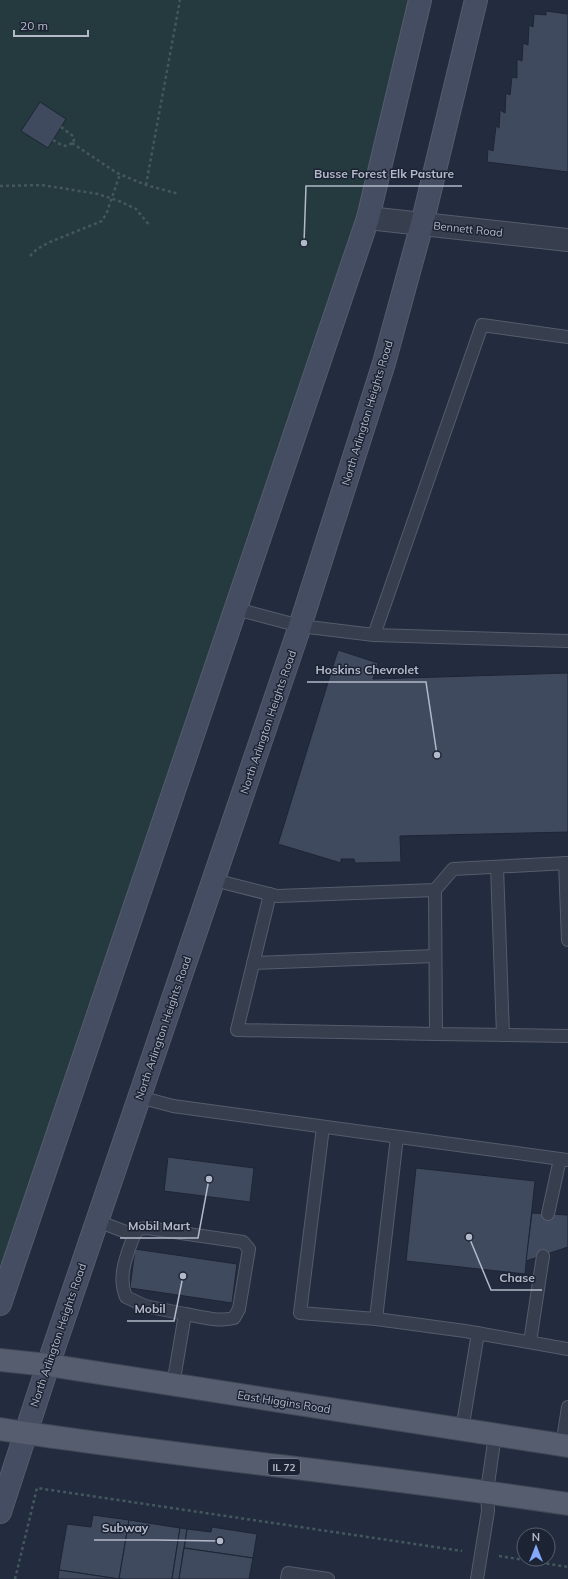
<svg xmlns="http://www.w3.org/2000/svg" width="568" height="1579" font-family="Mulish,sans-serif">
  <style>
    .green { fill: #253a3f }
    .building { fill: #3f4a5e; stroke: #1e2535 }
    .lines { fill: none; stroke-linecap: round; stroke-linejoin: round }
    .lane-casing { stroke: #555c6c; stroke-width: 14 }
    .street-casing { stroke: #555c6c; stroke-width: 24 }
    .secondary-casing { stroke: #555c6c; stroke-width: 24 }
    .primary-casing { stroke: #404757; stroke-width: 24 }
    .path { stroke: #43575c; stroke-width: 2.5; stroke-dasharray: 3 3; stroke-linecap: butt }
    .lane { stroke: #373e4e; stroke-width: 12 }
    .street { stroke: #373e4e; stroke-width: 22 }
    .secondary { stroke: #454d62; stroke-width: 22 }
    .primary { stroke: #555d6e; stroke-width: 22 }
    .labels { text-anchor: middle; stroke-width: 3; stroke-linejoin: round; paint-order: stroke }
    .shield { fill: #1c2333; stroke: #868c9c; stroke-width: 1 }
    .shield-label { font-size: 10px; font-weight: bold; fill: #b3b9c9 }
    .street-label { font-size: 11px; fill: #b3b9c9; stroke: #1c2333 }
    .leader { fill: none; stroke: #b3b9c9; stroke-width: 1.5 }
    .callout-dot { fill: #b3b9c9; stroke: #1c2333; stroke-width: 1.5 }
    .callout-label { font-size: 12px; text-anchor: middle; font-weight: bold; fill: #b3b9c9; stroke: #1c2333; stroke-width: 3; stroke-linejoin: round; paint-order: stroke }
  </style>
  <rect width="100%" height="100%" fill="#232c3e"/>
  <polygon class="green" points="0,0 418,0 368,194 0,1296"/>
  <g class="building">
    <polygon points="546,11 568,14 568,172 487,162 488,149 493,151 496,126 499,128 500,110 505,113 506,93 510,95 512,77 517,78 517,59 522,61 523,43 528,45 529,25 533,27 534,14 546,15"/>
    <polygon points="40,102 66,119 48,148 21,131"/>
    <polygon points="338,650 378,663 373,679 568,673 568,832 400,836 401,862 355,863 354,859 341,859 341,863 278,844"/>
    <polygon points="168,1157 254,1168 250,1202 164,1191"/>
    <polygon points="416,1168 535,1181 525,1274 406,1261"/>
    <polygon points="532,1213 568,1215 568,1247 526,1261"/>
    <polygon points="135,1249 237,1264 232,1303 130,1288"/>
    <polygon points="93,1515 129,1520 119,1579 59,1570 67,1524 91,1527"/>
    <polygon points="129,1520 180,1528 172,1579 119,1579"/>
    <polygon points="212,1527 257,1534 253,1558 184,1548 187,1529 211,1532"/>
    <polygon points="180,1528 187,1529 179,1579 172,1579"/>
    <polygon points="184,1548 253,1558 249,1579 179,1579"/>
    <polygon points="59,1570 119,1579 122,1579 58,1579"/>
  </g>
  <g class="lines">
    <g class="lane-casing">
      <g id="lane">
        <polyline points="236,609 300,626 374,635 568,641"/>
        <polyline points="374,635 482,325 568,337"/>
        <polyline points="565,863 568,940"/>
        <polyline points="497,867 503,1035"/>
        <polyline points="214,880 277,896 435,890 453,869 568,863"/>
        <polyline points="435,890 436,1034 568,1036"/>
        <polyline points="270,894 237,1030 436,1034"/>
        <polyline points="253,963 435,956"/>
        <polyline points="139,1097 173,1106 568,1160"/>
        <polyline points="323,1127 300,1313 376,1319 465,1331 568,1349"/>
        <polyline points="548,1214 560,1159"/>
        <path d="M97 1221 134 1235C127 1255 117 1276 126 1297L145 1306 185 1314 173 1385"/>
        <path d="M134 1235 139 1229 147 1228 243 1242 249 1249 239 1309 234 1318C218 1322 202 1317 185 1314"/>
        <polyline points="376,1319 397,1137"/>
        <polyline points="530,1342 543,1256"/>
        <polyline points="462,1430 478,1333"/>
        <polyline points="562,1446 568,1407"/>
        <polyline points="287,1579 288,1573 328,1579"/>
        <polyline points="477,1579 488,1511 487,1491 495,1435"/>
      </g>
    </g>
    <g class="street-casing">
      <polyline id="street" points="368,218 568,240"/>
    </g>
    <g class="secondary-casing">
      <g id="secondary">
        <polyline points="0,1304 368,218 420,0"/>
        <polyline points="0,1512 48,1365 300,626 384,363 422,224 476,0"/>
      </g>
    </g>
    <g class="primary-casing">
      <g id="primary">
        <polyline points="0,1360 48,1365 568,1446"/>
        <path d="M0 1429C189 1458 379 1475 568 1504"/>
      </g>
    </g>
    <g class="path">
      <polyline points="61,127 73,136 74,140 72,143"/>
      <path d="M53 140C60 144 65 149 72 143"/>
      <polyline points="72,143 117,173 146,185 179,194"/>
      <polyline points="146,185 180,0"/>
      <polyline points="0,186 42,185 98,194 119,201 136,209 150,226"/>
      <polyline points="30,256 37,249 50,242 102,221 107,212 120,174"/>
      <polyline points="499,1556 568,1567"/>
      <polyline points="15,1579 37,1488 462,1551"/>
    </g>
    <use href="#lane" class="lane"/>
    <use href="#street" class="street"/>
    <use href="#secondary" class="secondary"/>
    <use href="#primary" class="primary"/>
  </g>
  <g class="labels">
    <rect class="shield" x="268" y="1459" width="32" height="16" rx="3"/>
    <g class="shield-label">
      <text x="284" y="1471">IL 72</text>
    </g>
    <g class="street-label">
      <text transform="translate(468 229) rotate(6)" y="4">Bennett Road</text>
      <text transform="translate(367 413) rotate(-73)" y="4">North Arlington Heights Road</text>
      <text transform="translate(268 722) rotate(-71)" y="4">North Arlington Heights Road</text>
      <text transform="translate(163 1028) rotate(-71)" y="4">North Arlington Heights Road</text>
      <text transform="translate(58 1335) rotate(-71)" y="4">North Arlington Heights Road</text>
      <text transform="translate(284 1402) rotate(9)" y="4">East Higgins Road</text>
    </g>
  </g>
  <path class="leader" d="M304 243L306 186H462M437 755L426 682H307M209 1179L198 1238H120M469 1237L491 1290H542M183 1276L174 1321H127M220 1541L156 1540H94"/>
  <g class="callout-dot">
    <circle cx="304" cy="243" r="4"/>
    <circle cx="437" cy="755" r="4"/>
    <circle cx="209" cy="1179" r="4"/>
    <circle cx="469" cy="1237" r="4"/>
    <circle cx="183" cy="1276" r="4"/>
    <circle cx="220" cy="1541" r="4"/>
  </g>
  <g class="callout-label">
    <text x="384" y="178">Busse Forest Elk Pasture</text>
    <text x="367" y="674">Hoskins Chevrolet</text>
    <text x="159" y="1230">Mobil Mart</text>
    <text x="517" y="1282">Chase</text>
    <text x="150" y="1313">Mobil</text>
    <text x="125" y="1532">Subway</text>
  </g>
  <g transform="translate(536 1547)"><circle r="19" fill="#1c2333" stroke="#585f6f"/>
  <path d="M0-3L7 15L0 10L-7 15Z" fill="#86a8fb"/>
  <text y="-6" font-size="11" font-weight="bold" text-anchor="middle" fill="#b3b9c9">N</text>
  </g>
  <path d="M14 30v6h74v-6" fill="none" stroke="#b3b9c9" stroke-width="2"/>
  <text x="20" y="30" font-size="12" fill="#b3b9c9" stroke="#1c2333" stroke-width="3" paint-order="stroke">20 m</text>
</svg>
